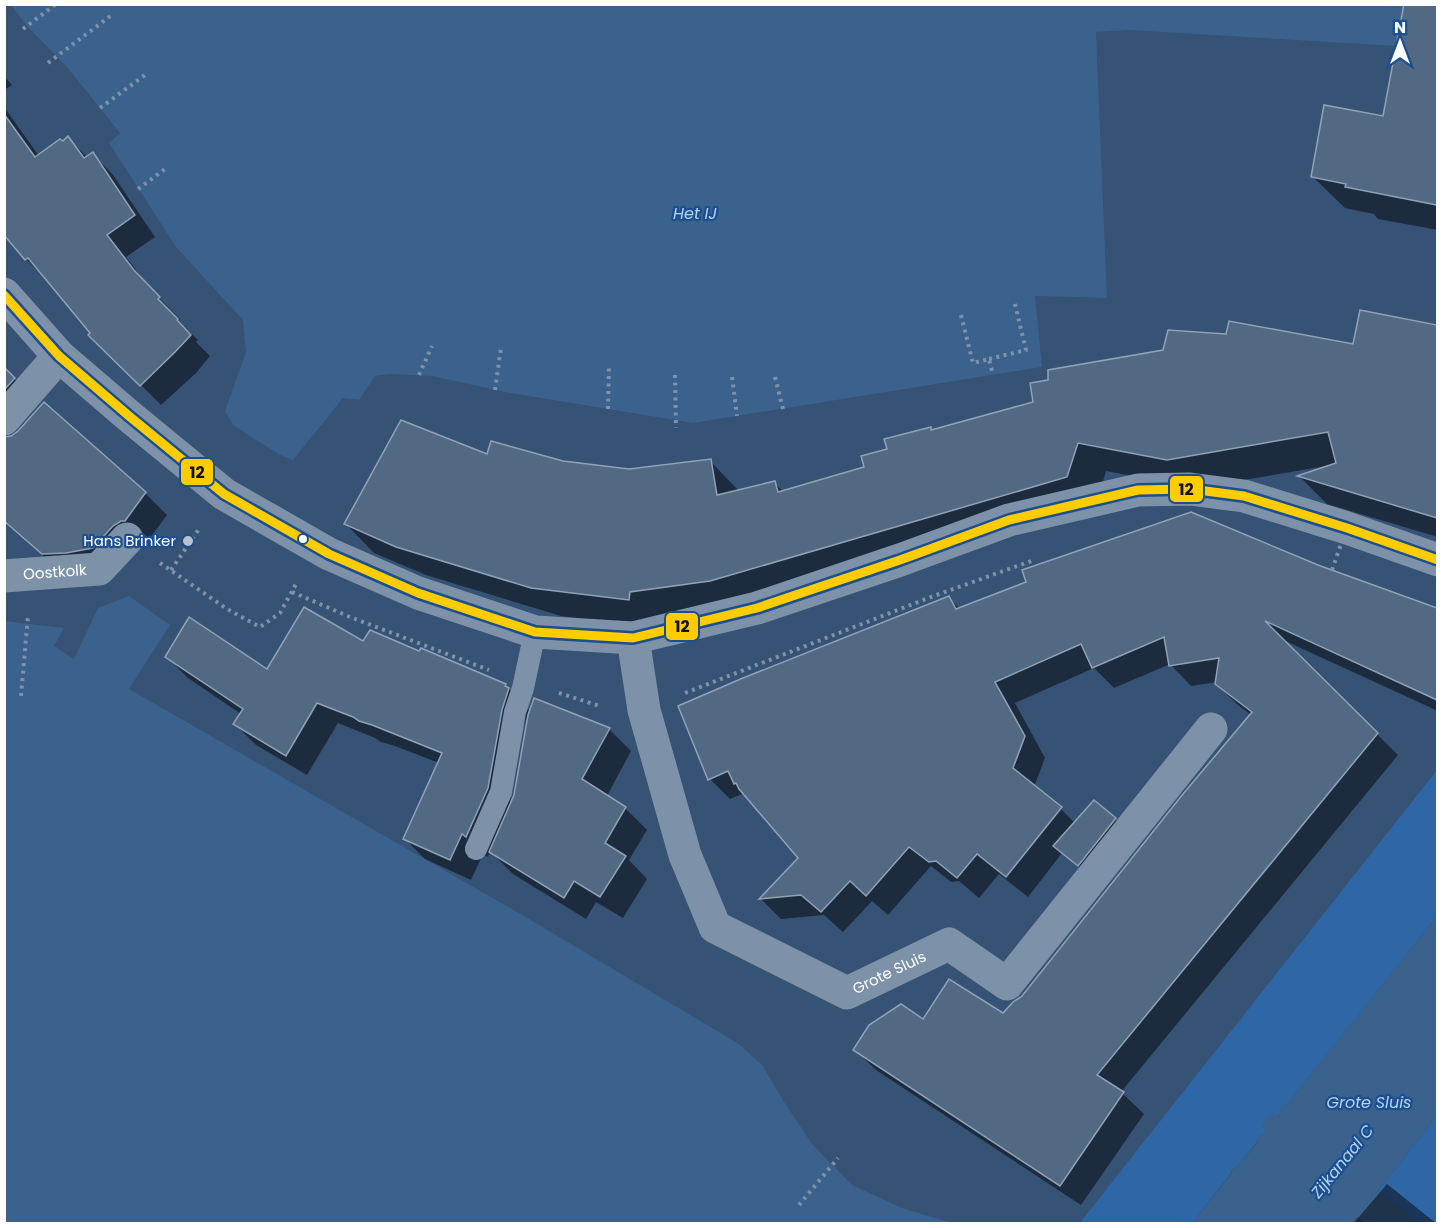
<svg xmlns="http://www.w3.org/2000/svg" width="1442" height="1228" font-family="Poppins,sans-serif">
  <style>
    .green { fill: #2f66a5 }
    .water { fill: #3b618d }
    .shadow { fill: #0007; fill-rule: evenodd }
    .building { fill: #526984; stroke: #92a2b6; stroke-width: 1.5 }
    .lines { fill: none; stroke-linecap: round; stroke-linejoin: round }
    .path { stroke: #7d92a8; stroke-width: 4; stroke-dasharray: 3 4.5; stroke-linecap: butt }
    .service { stroke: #7d92a8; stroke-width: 22 }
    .minor { stroke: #7d92a8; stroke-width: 33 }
    .tertiary { stroke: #7d92a8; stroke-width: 33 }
    .path-bridge { stroke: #7d92a8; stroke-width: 4; stroke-dasharray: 3 4.5; stroke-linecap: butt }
    .bus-1-casing { stroke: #1b4f8f; stroke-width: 14 }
    .bus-1 { stroke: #fc0; stroke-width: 9 }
    .bus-dot { fill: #fff; stroke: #1b4f8f; stroke-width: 2 }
    .poi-dot { fill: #b9c2ce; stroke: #1b4f8f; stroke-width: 2 }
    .labels { text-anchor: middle; stroke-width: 4.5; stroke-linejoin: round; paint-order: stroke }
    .poi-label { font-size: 15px; fill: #fff; stroke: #1b4f8f; text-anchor: end }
    .street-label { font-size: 15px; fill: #fff; stroke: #1b4f8f }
    .water-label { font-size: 16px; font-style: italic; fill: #b5d3f5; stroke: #1b4f8f }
    .line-badge { stroke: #1b4f8f; stroke-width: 2 }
    .pale-badge-label { font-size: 16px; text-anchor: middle; font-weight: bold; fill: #111 }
  </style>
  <rect width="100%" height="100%" fill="#365274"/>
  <g class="green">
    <polygon points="1437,770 1437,916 1286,1106 1284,1105 1280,1110 1282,1112 1277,1117 1272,1113 1262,1126 1267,1130 1263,1136 1261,1134 1258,1141 1235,1169 1233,1168 1231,1171 1232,1172 1192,1223 1079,1224"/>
    <polygon points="1437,1116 1437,1223 1420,1223 1378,1191"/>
  </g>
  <g class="water">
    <polygon points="11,5 1404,5 1396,46 1129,30 1096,32 1107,298 1035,296 1042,367 693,423 505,392 432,376 390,374 375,376 359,400 343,398 293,460 280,455 233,425 225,411 246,352 243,320 176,247 109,143 120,133 67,67 27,26"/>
    <polygon points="129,596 170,625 129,689 524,916 739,1044 763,1066 784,1102 812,1144 852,1185 902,1208 952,1223 5,1223 5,621 64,628 54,646 74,659 98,608"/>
    <polygon points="1437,916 1437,1116 1378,1191 1420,1223 1365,1223 1357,1217 1351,1224 1192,1223 1232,1173 1231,1171 1233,1168 1235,1169 1258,1142 1256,1140 1260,1134 1263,1135 1267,1130 1261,1126 1272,1112 1278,1117 1282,1112 1280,1110 1284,1104 1286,1106 1313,1072 1312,1070 1314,1068 1316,1068"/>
  </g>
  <g class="shadow">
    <polygon points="1405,4 1438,4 1438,230 1378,219 1374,214 1345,208 1313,177 1384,117"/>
    <polygon points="4,76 12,85 4,90"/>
    <polygon points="4,107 39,156 62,143 68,138 88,158 93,154 113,175 155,237 126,257 154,293 180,319 178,321 198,340 196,342 210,356 196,373 161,405 91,335 92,333 47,280 26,259 4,232"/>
    <polygon points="1361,312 1438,327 1438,537 1327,504 1300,477 1326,468 1326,466 1196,488 1106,471 1096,506 657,628 561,616 426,575 374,553 346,524 488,456 563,463 629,470 710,461 739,491 774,483 784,492 865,469 888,450 930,428 933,431 1354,346"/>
    <polygon points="4,369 36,400 11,428 6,438 19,432 44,404 145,493 167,515 147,542 143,542 115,569 44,557 4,515"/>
    <polygon points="1318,566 1438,610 1438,711 1281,639 1398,755 1121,1092 1144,1114 1081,1205 876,1070 855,1050 924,1021 1003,1015 1023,997 1251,715 1238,705 1216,684 1217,682 1191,686 1170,664 1114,688 1094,668 1015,703 1045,758 1034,787 1061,809 1075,823 1115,819 1125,830 1089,875 1062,853 1028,897 999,874 979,898 959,881 951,882 931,866 888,915 872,901 843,932 824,915 781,919 761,899 800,858 745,793 730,799 710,779 948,597 960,609"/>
    <path d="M364 643 420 653 505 685 531 712 609 729 631 751 607 796 625 808 647 830 629 860 647 879 623 918 596 902 586 919 513 874 490 851 488 857 483 854 471 880 425 859 404 838 439 763 395 746 381 742 375 738 338 723 307 775 256 745 235 724 241 714 188 678 167 657 267 671ZM528 713H530L516 795 509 808 522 731Z"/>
    <polygon points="1387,1184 1437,1224 1353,1224"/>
  </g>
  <g class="building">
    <polygon points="1404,4 1437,4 1437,205 1345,187 1346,184 1311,177 1324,105 1383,116"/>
    <polygon points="4,114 35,157 60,139 63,141 68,136 84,158 93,152 135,215 107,235 134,270 160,297 158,299 178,319 177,320 191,335 175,352 140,386 88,335 90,333 28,258 25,260 4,235"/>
    <polygon points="1360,310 1437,325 1437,518 1297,476 1336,463 1328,432 1167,460 1078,443 1067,477 710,581 630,592 629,600 531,588 396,547 344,524 401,420 487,454 491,441 563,461 629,469 711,459 717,495 775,481 778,492 864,467 861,456 887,449 884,439 931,427 931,430 1033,402 1030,383 1048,380 1048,370 1163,350 1168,330 1226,334 1229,321 1353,344"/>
    <polygon points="4,367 15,378 4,390"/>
    <polygon points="44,402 146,492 125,521 121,521 113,526 93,548 66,553 42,554 4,521 4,437 11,436 18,431"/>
    <polygon points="1191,512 1318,565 1437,608 1437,700 1265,621 1378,733 1097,1075 1124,1092 1060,1186 853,1050 869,1025 901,1004 923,1019 949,979 1003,1013 1013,1002 1022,996 1183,794 1252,712 1215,684 1219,658 1169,666 1164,637 1092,668 1081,644 995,682 1025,736 1013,768 1062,807 1006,877 977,854 957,878 936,861 929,862 909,847 866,896 850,881 821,912 801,895 759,899 798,858 739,789 736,783 734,784 728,771 708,780 678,706 743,678 949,596 956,609 1026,582 1022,570"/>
    <polygon points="304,607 363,641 370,630 419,651 421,648 506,684 505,686 509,688 502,710 488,788 466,837 462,834 450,860 403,839 442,753 372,725 359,721 353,717 317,703 286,756 233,724 243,709 165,657 189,617 267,669"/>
    <polygon points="534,698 610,728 582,779 626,807 605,843 626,856 600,897 574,881 564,898 489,852 514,795 528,715"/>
    <polygon points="1094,800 1116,818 1078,866 1053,846"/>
  </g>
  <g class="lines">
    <g class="path">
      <polyline points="23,29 56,4"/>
      <polyline points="48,63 113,14"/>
      <polyline points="100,108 145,75"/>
      <polyline points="138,189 165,169"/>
      <polyline points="961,315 973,363 989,359 993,375"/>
      <polyline points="989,359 1026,350 1014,300"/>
      <polyline points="419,375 432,346"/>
      <polyline points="675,375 676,428"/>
      <polyline points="732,377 737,416"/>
      <polyline points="775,377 783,409"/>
      <polyline points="495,390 501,348"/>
      <polyline points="608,409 609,365"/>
      <polyline points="160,563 227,609 260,627 280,613 296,584"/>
      <polyline points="171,570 199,529"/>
      <polyline points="292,592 350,617 489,670"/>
      <polyline points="559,693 600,706"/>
      <polyline points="685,693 931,597 1034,560"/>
      <polyline points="21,696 28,616"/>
      <polyline points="799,1205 838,1158"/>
    </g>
    <polyline class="service" points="476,849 501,792 515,712 523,688 535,632"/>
    <g class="minor">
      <polyline points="4,419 59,356"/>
      <path id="s1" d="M4 576 99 569 127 539"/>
      <path id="s2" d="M633 638 644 710 685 855 715 927 847 993 949 944 1007 984 1211 729"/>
    </g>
    <polyline class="tertiary" points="4,294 59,356 129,416 224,494 329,554 418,593 535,632 633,638 757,608 900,560 1009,520 1138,490 1190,489 1244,496 1347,528 1438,560"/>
    <polyline class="path-bridge" points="1332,570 1341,544"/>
    <g class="bus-1-casing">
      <polyline id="bus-1" points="4,295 59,356 129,416 224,494 329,554 418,593 535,632 633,638 757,608 900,560 1009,520 1138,490 1190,489 1244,496 1347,528 1438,560"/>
    </g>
    <use href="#bus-1" class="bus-1"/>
  </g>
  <circle class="bus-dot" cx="303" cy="539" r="5"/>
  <circle class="poi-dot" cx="188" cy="541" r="6"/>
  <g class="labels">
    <g class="poi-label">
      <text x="176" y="546">Hans Brinker</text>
    </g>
    <g class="street-label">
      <text dy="5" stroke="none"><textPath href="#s1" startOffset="51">Oostkolk</textPath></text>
      <text dy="5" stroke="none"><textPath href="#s2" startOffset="496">Grote Sluis</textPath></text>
    </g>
    <g class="water-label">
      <text x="695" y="219">Het IJ</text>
      <text x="1369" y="1108">Grote Sluis</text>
      <text transform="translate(1342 1161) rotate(-51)" y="6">Zijkanaal C</text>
    </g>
  </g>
  <g class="line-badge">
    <rect x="180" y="458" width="34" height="28" rx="6" fill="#fc0"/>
    <rect x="1169" y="475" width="35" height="28" rx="6" fill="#fc0"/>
    <rect x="665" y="612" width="34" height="29" rx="6" fill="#fc0"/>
  </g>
  <g class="pale-badge-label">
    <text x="197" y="478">12</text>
    <text x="1186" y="495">12</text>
    <text x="682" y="632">12</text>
  </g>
  <rect width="1442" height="1228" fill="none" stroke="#ffffff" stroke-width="12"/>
  <g transform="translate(1400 42)" stroke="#1b4f8f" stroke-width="4.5" paint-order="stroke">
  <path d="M0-4.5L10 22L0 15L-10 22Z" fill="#ffffff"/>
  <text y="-9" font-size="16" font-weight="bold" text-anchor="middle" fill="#ffffff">N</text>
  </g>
</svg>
